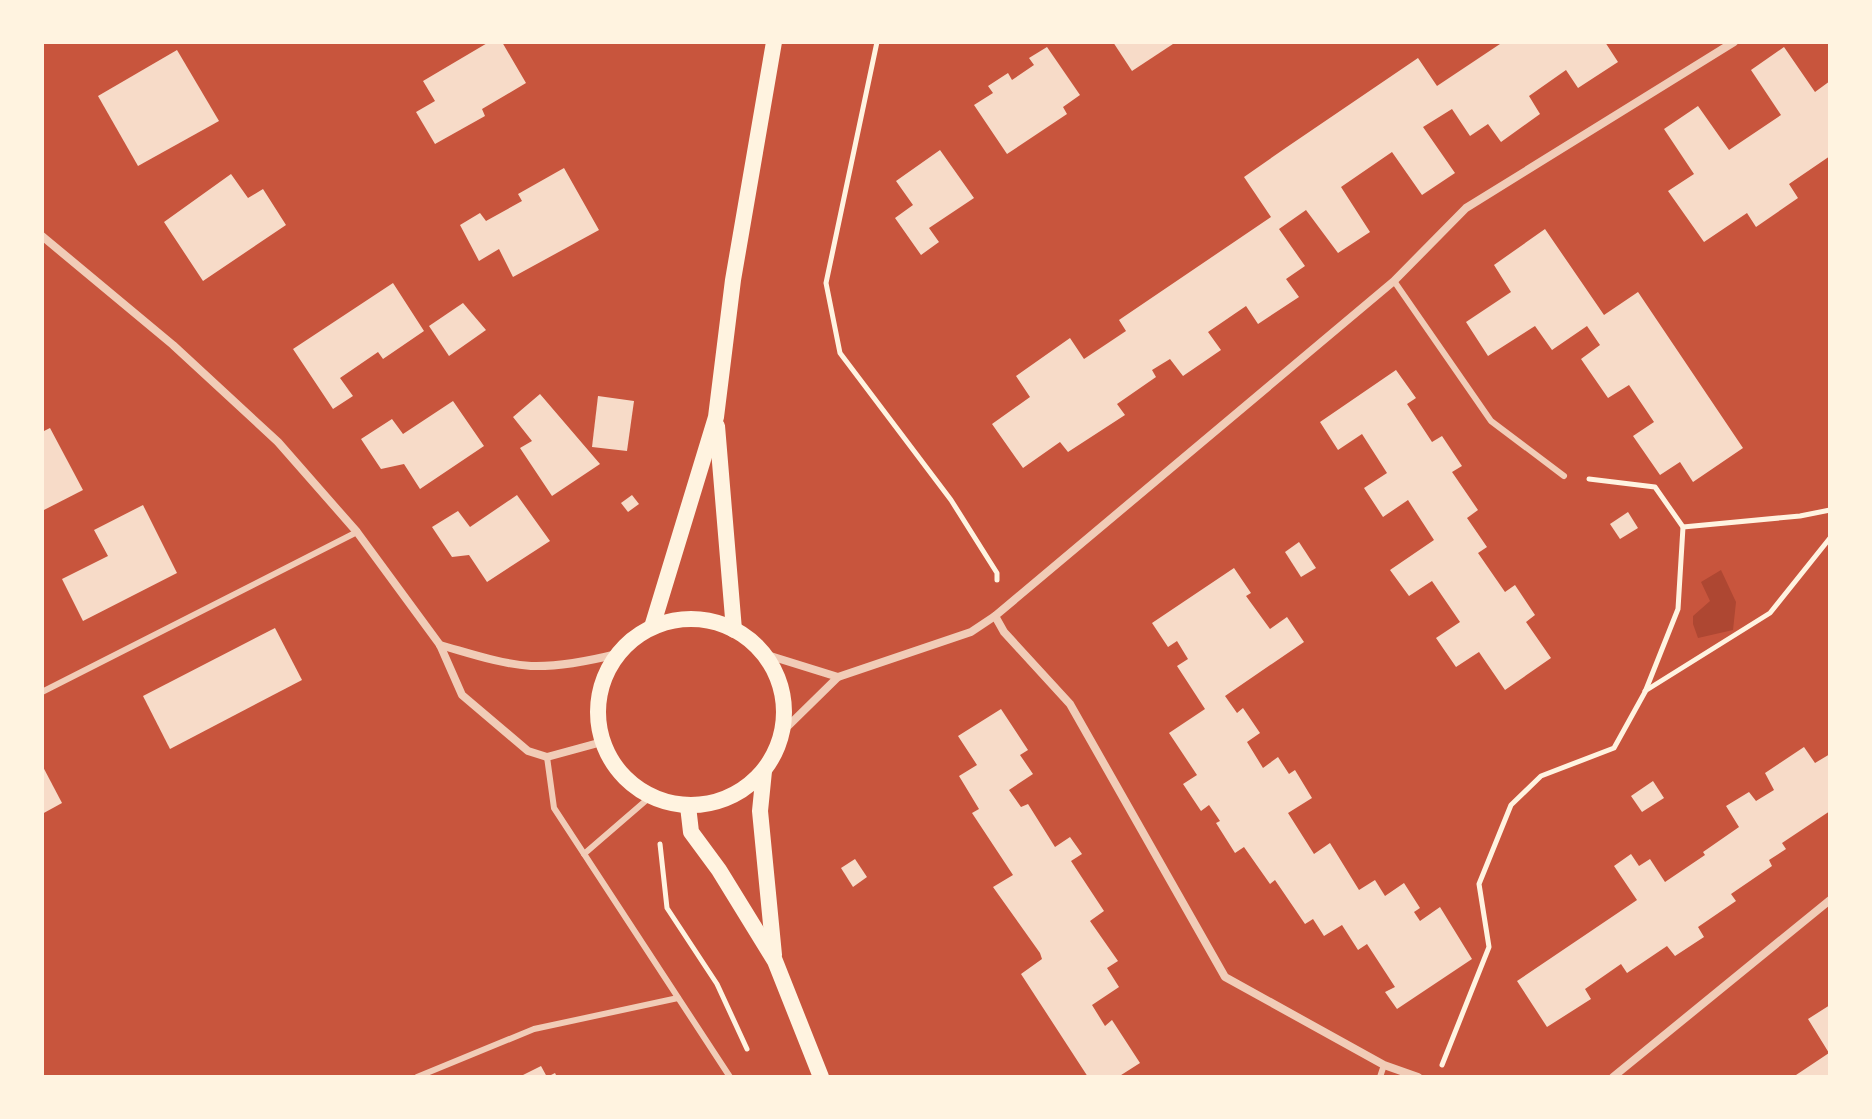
<svg xmlns="http://www.w3.org/2000/svg" width="1872" height="1119" font-family="'Archivo Narrow',sans-serif">
  <style>
    .green { fill: #ae4732 }
    .building { fill: #f7dbc8 }
    .lines { fill: none; stroke-linecap: round; stroke-linejoin: round }
    .path { stroke: #fff3e0; stroke-width: 5 }
    .service { stroke: #f1ccb7; stroke-width: 6 }
    .minor { stroke: #f1ccb7; stroke-width: 8 }
    .secondary { stroke: #fff3e0; stroke-width: 16 }
  </style>
  <rect width="100%" height="100%" fill="#c8553d"/>
  <polygon class="green" points="1721,570 1736,602 1733,630 1698,638 1693,624 1693,616 1710,601 1701,582"/>
  <g class="building">
    <polygon points="489,42 502,42 526,83 482,109 485,116 435,144 416,112 435,101 423,81"/>
    <polygon points="1113,42 1176,42 1132,71"/>
    <polygon points="1503,42 1605,42 1618,62 1578,88 1566,70 1529,96 1540,114 1501,142 1488,124 1470,136 1452,109 1423,127 1455,173 1422,195 1392,152 1341,187 1370,232 1338,253 1306,210 1279,229 1305,266 1286,279 1299,297 1258,324 1246,306 1208,332 1221,350 1183,376 1170,359 1152,370 1156,377 1117,404 1125,415 1068,452 1060,442 1023,468 992,424 1030,397 1016,376 1070,338 1084,359 1126,331 1119,320 1271,217 1244,177 1287,147 1418,58 1437,86"/>
    <polygon points="1047,47 1080,95 1063,107 1067,114 1007,154 974,105 993,93 988,86 1008,73 1012,80 1034,65 1029,58"/>
    <polygon points="1784,47 1815,92 1830,81 1830,156 1789,184 1798,198 1756,227 1747,213 1704,242 1668,191 1694,174 1664,129 1698,106 1729,150 1781,115 1751,70"/>
    <polygon points="177,50 219,121 138,166 98,96"/>
    <polygon points="940,150 974,198 929,228 939,242 921,255 895,218 913,205 896,181"/>
    <polygon points="564,168 599,230 513,277 499,249 479,261 460,225 480,213 486,221 522,201 518,194"/>
    <polygon points="231,174 248,198 263,189 286,225 203,281 164,222"/>
    <polygon points="1545,229 1604,315 1638,292 1743,448 1693,482 1680,462 1660,475 1633,436 1654,422 1629,385 1608,398 1581,359 1600,345 1587,326 1552,350 1535,326 1488,356 1466,322 1511,292 1494,265"/>
    <polygon points="393,283 424,331 383,359 378,352 340,378 353,396 333,409 293,349"/>
    <polygon points="463,303 486,330 449,356 429,326"/>
    <polygon points="1396,370 1416,398 1407,404 1432,442 1442,436 1462,466 1452,472 1478,510 1467,518 1487,547 1478,553 1505,592 1515,585 1535,615 1526,622 1551,658 1505,690 1479,652 1456,667 1436,638 1460,622 1432,581 1409,596 1390,570 1434,540 1408,500 1383,517 1364,488 1387,473 1362,434 1338,450 1320,422"/>
    <polygon points="540,394 600,464 552,496 520,448 532,441 513,417"/>
    <polygon points="598,396 634,401 627,451 592,447"/>
    <polygon points="453,401 484,446 420,489 404,464 381,469 361,439 392,419 403,434"/>
    <polygon points="50,428 83,490 42,511 42,432"/>
    <polygon points="517,495 550,541 487,582 469,555 452,557 432,527 458,511 470,527"/>
    <polygon points="632,495 639,504 628,512 621,503"/>
    <polygon points="143,505 177,573 83,621 62,579 108,556 94,530"/>
    <polygon points="1628,512 1638,528 1620,539 1610,524"/>
    <polygon points="1299,542 1316,568 1301,577 1285,552"/>
    <polygon points="1234,568 1251,593 1246,596 1270,629 1287,617 1304,642 1225,696 1237,713 1243,708 1260,733 1247,742 1263,768 1278,757 1289,774 1295,770 1312,798 1288,813 1314,854 1330,843 1359,890 1375,880 1385,896 1404,883 1420,908 1414,912 1420,921 1440,907 1472,959 1397,1009 1385,992 1395,987 1367,944 1358,950 1342,925 1324,936 1313,919 1305,924 1275,880 1270,884 1244,847 1235,853 1216,823 1220,821 1209,805 1201,811 1183,784 1197,775 1169,733 1205,709 1177,666 1188,659 1177,641 1168,647 1152,623"/>
    <polygon points="275,628 302,680 170,749 143,696"/>
    <polygon points="1001,709 1028,750 1020,755 1033,774 1009,790 1021,807 1028,804 1055,847 1070,837 1082,854 1071,861 1104,911 1090,921 1118,961 1107,968 1119,987 1092,1005 1105,1026 1112,1020 1140,1063 1118,1077 1088,1077 1021,974 1042,959 1040,953 993,887 1013,875 972,813 979,809 959,776 977,765 958,736"/>
    <polygon points="1804,747 1815,763 1830,754 1830,811 1782,843 1786,849 1769,860 1772,866 1731,894 1736,901 1698,927 1704,937 1675,956 1667,946 1627,973 1621,964 1585,989 1591,999 1547,1027 1517,981 1637,900 1614,866 1631,854 1639,866 1650,859 1665,882 1705,855 1703,852 1739,827 1726,806 1749,792 1756,801 1774,790 1765,773"/>
    <polygon points="42,765 62,803 42,814"/>
    <polygon points="1653,781 1664,798 1642,812 1631,796"/>
    <polygon points="855,859 867,877 853,887 841,868"/>
    <polygon points="1830,1005 1830,1077 1793,1077 1829,1053 1808,1019"/>
    <polygon points="541,1066 547,1077 555,1073 557,1077 519,1077"/>
  </g>
  <g class="lines">
    <g class="path">
      <polyline points="877,42 826,283 840,353 951,500 997,573 997,580"/>
      <polyline points="1683,527 1800,516 1830,510"/>
      <polyline points="1645,691 1770,613 1830,538"/>
      <polyline points="660,844 667,908 717,984 747,1049"/>
      <polyline points="1442,1065 1489,947 1479,884 1511,805 1541,776 1614,748 1645,692 1678,609 1683,527 1655,487 1589,479"/>
    </g>
    <g class="service">
      <polyline points="1394,281 1491,421 1564,476"/>
      <polyline points="42,692 357,532"/>
      <polyline points="547,757 554,808 730,1077"/>
      <polyline points="584,854 650,797"/>
      <polyline points="417,1077 534,1029 678,998"/>
      <polyline points="1380,1077 1384,1065"/>
    </g>
    <g class="minor">
      <polyline points="42,236 173,345 278,442 357,532 440,645 462,695 528,751 547,757 602,742"/>
      <polyline points="995,616 1004,632 1070,704 1225,977 1384,1065 1418,1077"/>
      <path d="M440 645C469 653 500 664 531 666 560 667 589 661 617 654"/>
      <polyline points="764,654 838,677"/>
      <polyline points="785,729 838,677 971,632 995,616 1394,281 1466,208 1734,42"/>
      <polyline points="1613,1077 1830,900"/>
    </g>
    <g class="secondary">
      <polyline points="717,426 734,630"/>
      <circle cx="691" cy="712" r="93"/>
      <polyline points="652,627 716,417 733,280 774,42"/>
      <polyline points="764,771 760,811 774,955"/>
      <polyline points="688,806 691,832 719,870 775,961 821,1077"/>
    </g>
  </g>
  <rect width="1872" height="1119" fill="none" stroke="#fff3e0" stroke-width="88"/>
</svg>
